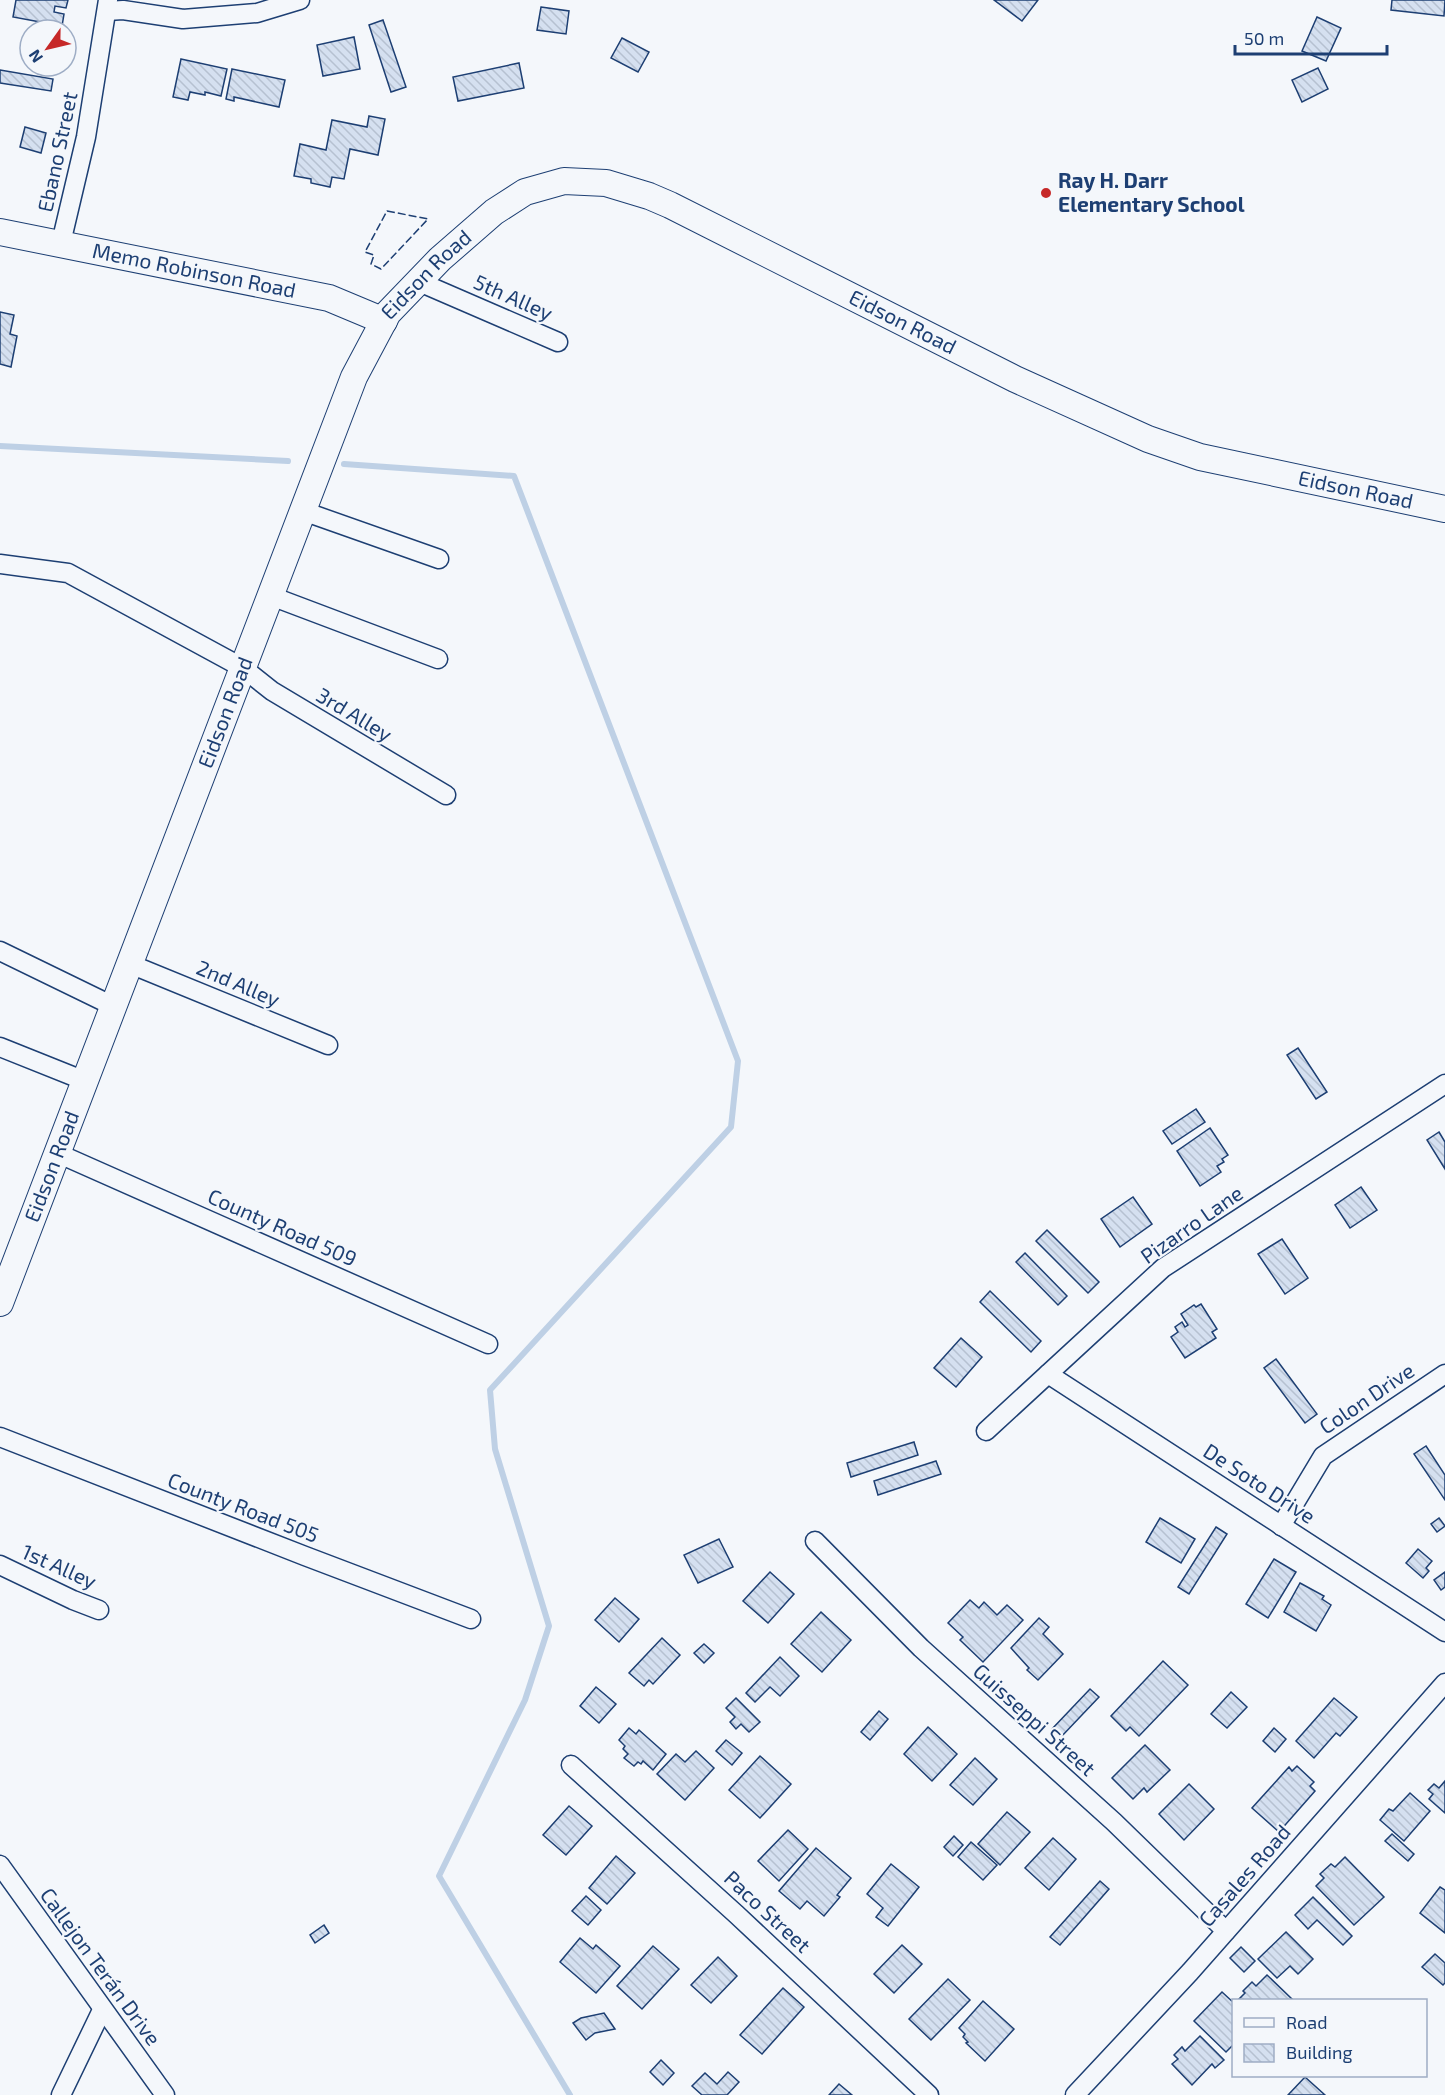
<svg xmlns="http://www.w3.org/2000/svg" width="1445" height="2095" font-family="'Exo 2',sans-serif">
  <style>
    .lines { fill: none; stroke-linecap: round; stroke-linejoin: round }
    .stream { stroke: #bed0e5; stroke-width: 6 }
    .building { fill: url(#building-back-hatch); stroke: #1d3f73; stroke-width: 1.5 }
    .street-casing { stroke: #1d3f73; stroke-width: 21 }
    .secondary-casing { stroke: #1d3f73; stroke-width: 28 }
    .street { stroke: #f4f7fb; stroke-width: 18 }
    .secondary { stroke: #f4f7fb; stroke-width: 26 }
    .fence { stroke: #1d3f73; stroke-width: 1.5; stroke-dasharray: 8 3; stroke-linecap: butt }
    .poi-dot { fill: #c62828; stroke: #f4f7fb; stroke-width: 2 }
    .labels { text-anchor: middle; stroke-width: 4.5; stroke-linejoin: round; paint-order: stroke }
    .street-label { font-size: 21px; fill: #1d3f73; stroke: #f4f7fb }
    .poi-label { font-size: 21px; font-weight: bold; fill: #1d3f73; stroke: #f4f7fb; text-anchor: start }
  </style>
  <defs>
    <pattern id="building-back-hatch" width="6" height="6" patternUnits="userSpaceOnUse" patternTransform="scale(1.5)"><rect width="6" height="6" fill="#d5e0f0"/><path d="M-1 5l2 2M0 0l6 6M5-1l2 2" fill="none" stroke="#b6c1d1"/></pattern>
  </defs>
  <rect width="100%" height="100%" fill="#f4f7fb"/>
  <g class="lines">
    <g class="stream">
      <polyline points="0,446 288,461"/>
      <polyline points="344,464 514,476 738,1061 731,1127 490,1390 495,1449 549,1626 525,1700 439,1876 570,2095"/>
    </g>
  </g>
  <g class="building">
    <polygon points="16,0 68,0 66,8 55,6 54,12 64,14 62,26 13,17"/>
    <polygon points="994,0 1038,0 1022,21"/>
    <polygon points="1392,0 1445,0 1444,16 1391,10"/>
    <polygon points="541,7 569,11 566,34 537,30"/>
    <polygon points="1317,17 1341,28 1326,61 1302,51"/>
    <polygon points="383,20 406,87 391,92 369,25"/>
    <polygon points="354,37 360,69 323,76 317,45"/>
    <polygon points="622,38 649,52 638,72 611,58"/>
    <polygon points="181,59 227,69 221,96 205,92 205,95 190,92 188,100 173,97"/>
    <polygon points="519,63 524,88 458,101 453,77"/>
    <polygon points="1318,68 1328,89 1302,102 1292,80"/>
    <polygon points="232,69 285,80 279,107 234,97 234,101 226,99"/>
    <polygon points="0,70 53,79 51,91 0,83"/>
    <polygon points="369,116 385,119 378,155 350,149 344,179 332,177 330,187 311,183 311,179 294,176 300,144 326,150 332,120 367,127"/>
    <polygon points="25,127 46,133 41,153 20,147"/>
    <polygon points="0,312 14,315 10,334 17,336 11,367 0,364"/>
    <polygon points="1298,1048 1327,1092 1316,1099 1287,1055"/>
    <polygon points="1196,1109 1205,1122 1172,1144 1163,1131"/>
    <polygon points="1210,1128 1228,1155 1222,1159 1224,1162 1217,1166 1221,1172 1200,1186 1177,1151"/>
    <polygon points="1439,1132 1445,1142 1445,1169 1427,1140"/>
    <polygon points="1361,1187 1377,1210 1350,1228 1335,1205"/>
    <polygon points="1133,1197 1152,1224 1120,1247 1101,1219"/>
    <polygon points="1047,1230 1099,1282 1088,1293 1036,1241"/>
    <polygon points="1282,1239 1308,1278 1285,1294 1258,1254"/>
    <polygon points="1025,1253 1067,1296 1058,1305 1016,1262"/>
    <polygon points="990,1291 1041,1341 1031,1352 980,1302"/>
    <polygon points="1201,1304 1217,1329 1212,1332 1216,1338 1185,1358 1171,1337 1178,1332 1175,1327 1182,1322 1185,1327 1188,1325 1181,1314 1194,1305 1196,1307"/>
    <polygon points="961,1338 982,1357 956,1387 934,1368"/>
    <polygon points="1276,1359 1317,1414 1305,1423 1264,1368"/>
    <polygon points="914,1442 918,1455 851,1477 847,1463"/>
    <polygon points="1426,1446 1445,1475 1445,1500 1414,1454"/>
    <polygon points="936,1461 941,1474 878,1495 874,1481"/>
    <polygon points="1160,1518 1195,1539 1181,1563 1146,1542"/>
    <polygon points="1439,1518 1445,1526 1437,1532 1431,1524"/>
    <polygon points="1216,1527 1227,1534 1189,1594 1178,1587"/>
    <polygon points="719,1539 733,1567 698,1583 684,1555"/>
    <polygon points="1418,1549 1432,1561 1426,1568 1429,1571 1423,1578 1406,1563"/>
    <polygon points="1274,1559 1296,1572 1268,1618 1246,1604"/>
    <polygon points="770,1572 794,1594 768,1623 743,1601"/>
    <polygon points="1445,1572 1445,1587 1441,1590 1434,1580"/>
    <polygon points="1300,1583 1324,1596 1322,1599 1331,1605 1316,1631 1284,1612"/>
    <polygon points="615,1598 639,1619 619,1642 595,1620"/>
    <polygon points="970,1600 979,1608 984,1602 997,1615 1007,1605 1023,1620 983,1662 960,1640 963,1637 948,1623"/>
    <polygon points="821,1612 851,1640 822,1672 791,1644"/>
    <polygon points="1039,1618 1049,1627 1043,1634 1063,1654 1038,1680 1027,1670 1029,1668 1011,1648"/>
    <polygon points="662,1638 680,1655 653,1684 649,1680 644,1686 629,1673"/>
    <polygon points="704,1644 714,1653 704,1663 694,1653"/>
    <polygon points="780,1657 799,1676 780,1696 770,1687 755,1702 746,1693"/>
    <polygon points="1163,1661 1188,1685 1139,1736 1130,1727 1126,1731 1111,1716"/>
    <polygon points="596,1687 616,1704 599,1723 580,1706"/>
    <polygon points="1090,1689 1099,1697 1061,1737 1052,1729"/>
    <polygon points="1231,1692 1247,1707 1227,1728 1211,1714"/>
    <polygon points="736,1698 760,1722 749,1732 741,1724 736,1729 730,1722 735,1717 726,1708"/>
    <polygon points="1334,1698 1357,1717 1340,1736 1336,1733 1314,1758 1296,1741"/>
    <polygon points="879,1711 888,1719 870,1740 861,1732"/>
    <polygon points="928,1727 957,1754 932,1781 904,1754"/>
    <polygon points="629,1728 636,1734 639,1730 666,1754 653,1770 643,1761 641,1764 638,1762 634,1766 624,1758 628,1754 623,1749 625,1746 619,1740"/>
    <polygon points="1274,1728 1286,1739 1275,1752 1263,1741"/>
    <polygon points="726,1740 742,1753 732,1765 716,1751"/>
    <polygon points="1145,1745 1170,1770 1147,1792 1144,1788 1133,1799 1112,1778"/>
    <polygon points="696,1751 714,1768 685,1800 657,1774 676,1754 685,1762"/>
    <polygon points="760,1756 791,1784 760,1818 729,1790"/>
    <polygon points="975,1758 997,1779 973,1805 950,1785"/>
    <polygon points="1297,1766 1314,1782 1310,1786 1315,1791 1279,1832 1252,1808 1289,1767 1292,1771"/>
    <polygon points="1445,1781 1445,1813 1429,1799 1433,1794 1428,1790 1434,1784 1439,1788"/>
    <polygon points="1189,1784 1214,1809 1184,1840 1159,1814"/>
    <polygon points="1410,1793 1430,1811 1404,1841 1380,1820 1389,1809 1393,1811"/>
    <polygon points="569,1806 592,1826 566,1855 543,1835"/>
    <polygon points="1007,1812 1030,1832 1000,1865 978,1844"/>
    <polygon points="788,1830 808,1849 779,1881 758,1861"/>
    <polygon points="1392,1834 1414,1854 1408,1861 1385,1841"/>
    <polygon points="954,1836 963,1845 953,1856 944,1847"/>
    <polygon points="1053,1838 1076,1859 1049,1890 1025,1868"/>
    <polygon points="971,1842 997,1865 983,1880 958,1857"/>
    <polygon points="816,1848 851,1878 837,1895 840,1897 824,1916 807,1901 800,1909 779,1891"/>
    <polygon points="616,1856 635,1873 607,1904 589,1888"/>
    <polygon points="1345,1857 1384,1897 1354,1925 1316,1886 1324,1878 1320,1874 1331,1864 1335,1867"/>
    <polygon points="891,1864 919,1887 888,1926 876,1917 883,1908 867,1894"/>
    <polygon points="1100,1881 1109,1889 1060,1945 1050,1937"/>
    <polygon points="1440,1887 1445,1890 1445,1933 1420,1913"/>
    <polygon points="586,1896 601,1910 588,1925 572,1911"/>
    <polygon points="1313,1897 1352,1936 1343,1945 1317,1920 1308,1929 1295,1915"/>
    <polygon points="324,1925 329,1933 315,1943 310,1935"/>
    <polygon points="1286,1932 1313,1959 1298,1974 1290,1966 1277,1978 1258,1959"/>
    <polygon points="580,1938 593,1949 596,1945 620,1966 596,1993 560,1962"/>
    <polygon points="902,1945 922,1964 894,1993 874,1974"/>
    <polygon points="653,1946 679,1969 642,2009 617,1986"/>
    <polygon points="1241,1947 1255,1961 1244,1972 1230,1958"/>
    <polygon points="1435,1954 1445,1963 1445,1983 1443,1985 1422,1967"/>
    <polygon points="718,1957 737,1976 711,2003 691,1985"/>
    <polygon points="1267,1975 1293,2000 1238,2000 1245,1993 1243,1991 1252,1982 1256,1986"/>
    <polygon points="948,1979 970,2000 931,2040 909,2019"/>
    <polygon points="783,1988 804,2007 762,2054 740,2035"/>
    <polygon points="1222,1992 1234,2003 1234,2044 1226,2052 1194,2021"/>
    <polygon points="983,2001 1014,2029 985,2061 966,2043 968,2042 963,2037 965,2034 959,2028"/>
    <polygon points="604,2013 615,2029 595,2033 586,2040 573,2023 581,2018"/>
    <polygon points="1200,2036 1224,2060 1215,2068 1212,2064 1192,2085 1172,2064 1178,2059 1174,2055 1182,2047 1185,2051"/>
    <polygon points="661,2060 674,2073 663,2085 650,2072"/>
    <polygon points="728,2072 739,2082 727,2095 702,2095 692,2086 705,2073 717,2084"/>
    <polygon points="1305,2077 1325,2095 1288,2095"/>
    <polygon points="839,2084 852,2095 829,2095"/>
  </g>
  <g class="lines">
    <g class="street-casing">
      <g id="street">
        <polyline points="107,11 123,10 183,19 257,13 300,0"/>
        <polyline points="61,243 86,137 108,0"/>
        <polyline points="417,281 558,342"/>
        <polyline points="303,511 439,559"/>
        <polyline points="0,564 68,573 243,668 272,691 446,795"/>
        <polyline points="271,596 438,659"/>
        <polyline points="0,951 113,1006"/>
        <polyline points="130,964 328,1045"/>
        <polyline points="0,1047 85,1081"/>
        <polyline points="57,1153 488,1344"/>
        <polyline points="1048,1374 1445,1632"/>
        <polyline points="986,1431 1163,1268 1445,1084"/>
        <polyline points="0,1437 305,1556 471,1619"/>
        <polyline points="1281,1526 1323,1456 1445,1374"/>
        <polyline points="815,1541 921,1648 1114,1822 1226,1931"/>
        <polyline points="0,1565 73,1600 99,1610"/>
        <polyline points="571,1765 736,1914 929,2095"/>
        <polyline points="0,1865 165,2095"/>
        <polyline points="61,2095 102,2010"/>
        <polyline points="1075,2095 1190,1972 1445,1683"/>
      </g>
    </g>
    <g class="secondary-casing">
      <g id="secondary">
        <path id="s1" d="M0 232 329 298 384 321"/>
        <path id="s2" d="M0 1303 354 377 388 313 440 259 494 212 525 192 564 181 606 183 649 196 670 205 1015 379 1148 439 1200 457 1445 509"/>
      </g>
    </g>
    <use href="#street" class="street"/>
    <use href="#secondary" class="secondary"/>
    <polygon class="fence" points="387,211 428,219 381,269 371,264 374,255 365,252"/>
  </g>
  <circle class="poi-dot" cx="1046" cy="193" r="6"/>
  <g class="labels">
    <g class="street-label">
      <text transform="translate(58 152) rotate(-78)" y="7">Ebano Street</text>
      <text dy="7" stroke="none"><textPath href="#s1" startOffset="198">Memo Robinson Road</textPath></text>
      <text dy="7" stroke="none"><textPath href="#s2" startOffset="1118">Eidson Road</textPath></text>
      <text transform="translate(513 298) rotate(24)" y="7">5th Alley</text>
      <text dy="7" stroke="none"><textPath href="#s2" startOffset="1658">Eidson Road</textPath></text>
      <text dy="7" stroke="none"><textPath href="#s2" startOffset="2144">Eidson Road</textPath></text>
      <text dy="7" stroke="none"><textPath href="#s2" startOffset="632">Eidson Road</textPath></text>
      <text transform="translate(354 715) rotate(31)" y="7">3rd Alley</text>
      <text transform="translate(238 984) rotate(23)" y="7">2nd Alley</text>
      <text dy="7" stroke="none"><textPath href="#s2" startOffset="146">Eidson Road</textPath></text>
      <text transform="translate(1192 1225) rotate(-35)" y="7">Pizarro Lane</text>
      <text transform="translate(282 1228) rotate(24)" y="7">County Road 509</text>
      <text transform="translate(1367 1399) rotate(-34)" y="7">Colon Drive</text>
      <text transform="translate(1259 1484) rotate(33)" y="7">De Soto Drive</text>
      <text transform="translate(243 1508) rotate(21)" y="7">County Road 505</text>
      <text transform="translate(59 1567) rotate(24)" y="7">1st Alley</text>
      <text transform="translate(1034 1720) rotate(42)" y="7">Guisseppi Street</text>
      <text transform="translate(1245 1876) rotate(-49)" y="7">Casales Road</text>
      <text transform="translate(767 1912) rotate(43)" y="7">Paco Street</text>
      <text transform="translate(100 1967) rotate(54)" y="7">Callejon Terán Drive</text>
    </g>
    <g class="poi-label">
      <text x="1058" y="188">Ray H. Darr<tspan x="1058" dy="24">Elementary School</tspan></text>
    </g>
  </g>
  <rect x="1232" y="1999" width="195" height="78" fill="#f4f7fb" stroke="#9eadc5" stroke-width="1.5"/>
  <rect x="1244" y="2018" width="30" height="9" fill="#f4f7fb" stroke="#9eadc5" stroke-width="1.5"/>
  <text x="1286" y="2029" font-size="18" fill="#1d3f73">Road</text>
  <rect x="1244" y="2044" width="30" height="18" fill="url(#building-back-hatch)" stroke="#9eadc5" stroke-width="1.5"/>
  <text x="1286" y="2059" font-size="18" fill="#1d3f73">Building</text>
  <g transform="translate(48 48) rotate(236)"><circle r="28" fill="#f4f7fb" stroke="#9eadc5" stroke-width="1.5"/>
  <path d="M0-4.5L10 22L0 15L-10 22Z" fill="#c62828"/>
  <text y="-9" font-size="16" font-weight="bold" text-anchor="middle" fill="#1d3f73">N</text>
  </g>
  <path d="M1235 45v9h152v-9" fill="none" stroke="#1d3f73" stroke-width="3"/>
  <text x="1244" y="45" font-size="18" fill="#1d3f73" stroke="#f4f7fb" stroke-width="4.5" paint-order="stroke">50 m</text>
</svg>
